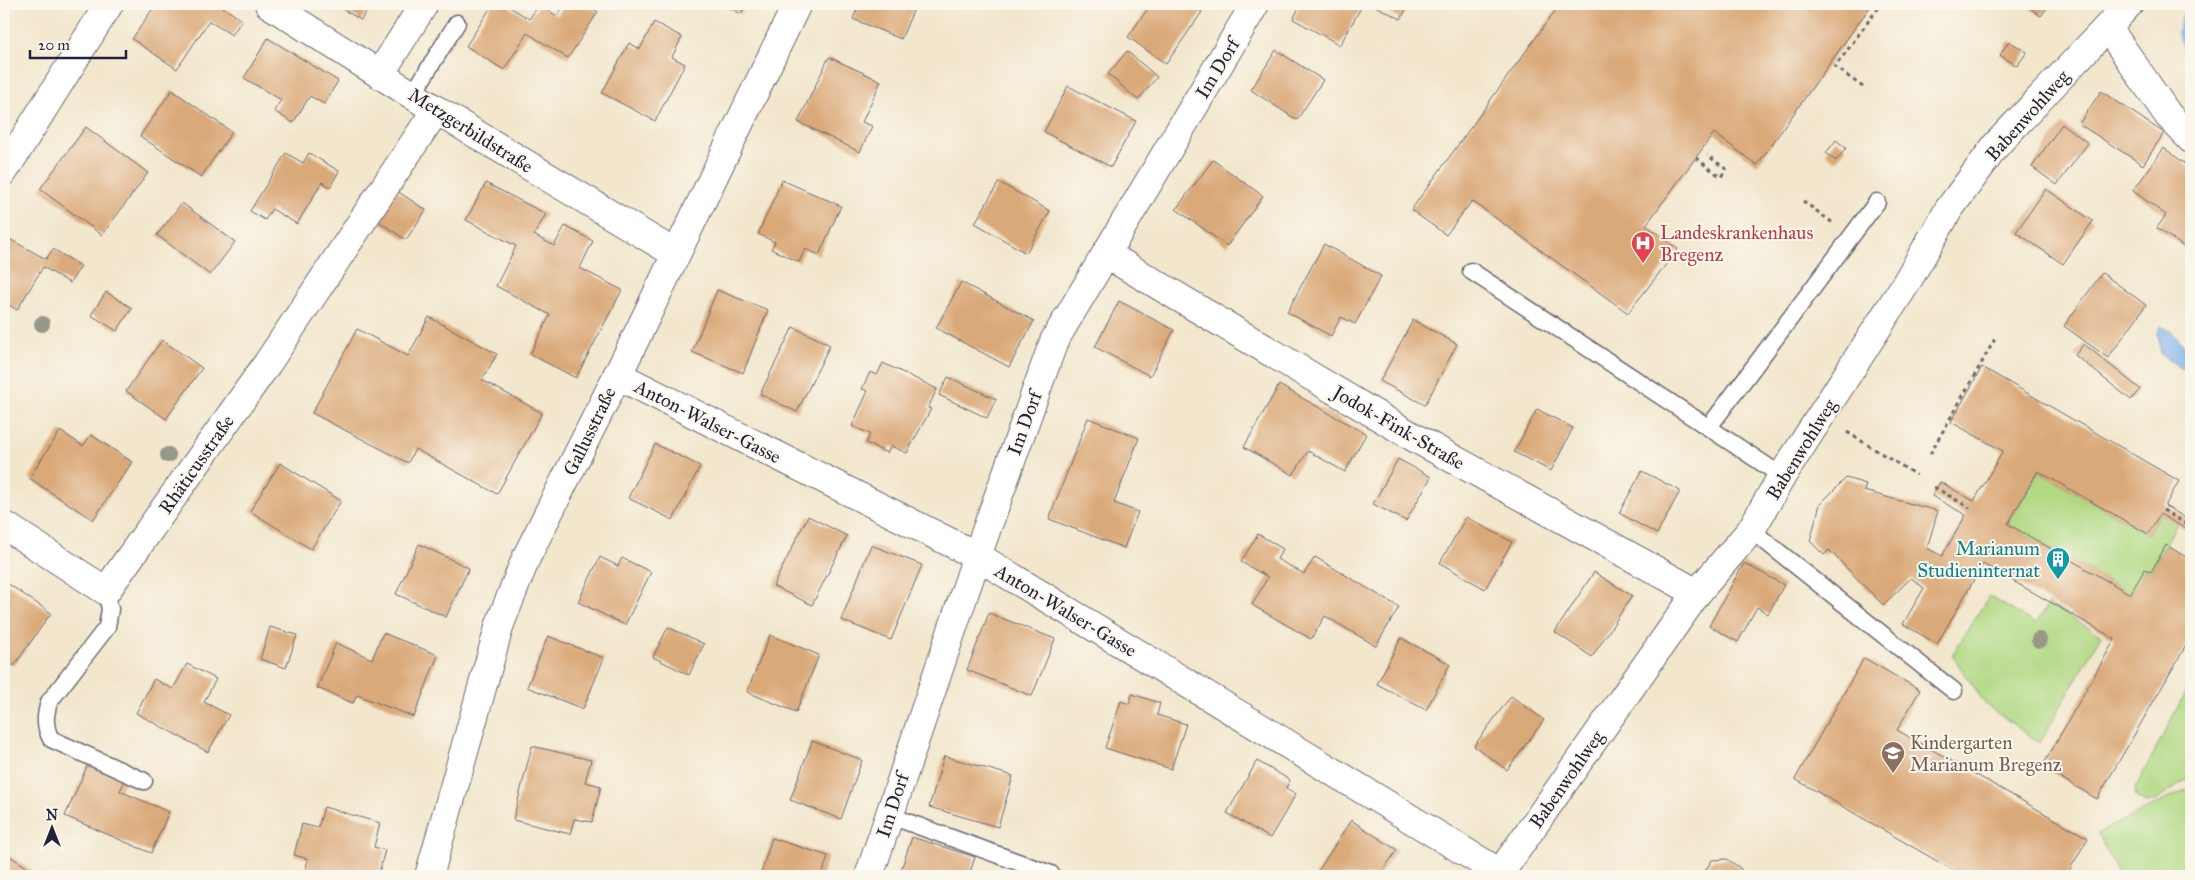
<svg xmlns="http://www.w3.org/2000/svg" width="2195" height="880" font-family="'IM FELL Great Primer',serif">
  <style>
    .green { fill: #b1d984; stroke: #6a7e60 }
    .water { fill: #7eb1eb; stroke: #506a93 }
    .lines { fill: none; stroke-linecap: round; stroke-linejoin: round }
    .stream { stroke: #7eb1eb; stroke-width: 10 }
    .building { fill: #daa979 }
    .service-casing { stroke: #6b676e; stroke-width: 19 }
    .minor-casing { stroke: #6b676e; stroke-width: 30 }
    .path { stroke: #6b676e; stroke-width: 3; stroke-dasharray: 4 4; stroke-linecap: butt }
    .service { stroke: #fff; stroke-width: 16 }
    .minor { stroke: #fff; stroke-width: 28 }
    .tree { fill: #979888 }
    .labels { text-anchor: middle; stroke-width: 4; stroke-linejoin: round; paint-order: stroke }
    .street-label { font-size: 19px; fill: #22223b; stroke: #fbf7ec }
    .health-label { font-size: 19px; fill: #be3a42; stroke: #fbf7ec; text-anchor: start }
    .culture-label { font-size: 19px; fill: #0d838f; stroke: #fbf7ec; text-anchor: end }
    .education-label { font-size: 19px; fill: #785e54; stroke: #fbf7ec; text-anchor: start }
  </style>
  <rect width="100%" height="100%" fill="#fbf7ec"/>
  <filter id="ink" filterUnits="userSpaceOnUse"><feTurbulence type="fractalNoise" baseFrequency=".02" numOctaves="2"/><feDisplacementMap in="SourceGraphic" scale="10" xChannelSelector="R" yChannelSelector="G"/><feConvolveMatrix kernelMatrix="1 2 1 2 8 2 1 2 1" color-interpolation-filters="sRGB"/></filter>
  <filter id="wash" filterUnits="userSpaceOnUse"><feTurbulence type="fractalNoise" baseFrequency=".0096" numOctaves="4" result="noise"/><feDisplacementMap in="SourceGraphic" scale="20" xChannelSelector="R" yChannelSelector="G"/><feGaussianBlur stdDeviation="1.12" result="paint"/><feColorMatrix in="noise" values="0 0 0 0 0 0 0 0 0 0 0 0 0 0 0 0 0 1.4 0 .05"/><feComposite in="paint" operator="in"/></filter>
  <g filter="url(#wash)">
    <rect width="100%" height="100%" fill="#f2e6cc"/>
    <g class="green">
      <polygon points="2038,471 2148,534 2160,514 2177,523 2151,572 2145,569 2130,594 2008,524"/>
      <polygon points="1989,596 2036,624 2048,604 2101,635 2040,743 1986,705 1952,655"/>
      <polygon points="2191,689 2191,777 2155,801 2145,803 2136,797 2135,789 2186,691"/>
      <polygon points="2191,787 2191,876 2119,876 2098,833"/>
    </g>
    <polygon class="water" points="2160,326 2171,331 2191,354 2191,371 2179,367 2161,354 2158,334"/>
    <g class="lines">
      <polyline class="stream" points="2191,4 2182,33 2191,52"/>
    </g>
    <g id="blocks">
      <g class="building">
        <polygon points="156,4 218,4 242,20 232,35 209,21 177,69 132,39"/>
        <polygon points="334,4 371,4 361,20"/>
        <polygon points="493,4 505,4 529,19 539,5 557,16 565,4 585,4 598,12 568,58 527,33 504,70 466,46"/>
        <polygon points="722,4 746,4 741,14"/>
        <polygon points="859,4 916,4 901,39 853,19"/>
        <polygon points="1151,4 1190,4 1202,12 1166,64 1128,37"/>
        <polygon points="1301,4 1363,4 1340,45 1293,19"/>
        <polygon points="1371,4 1409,4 1401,19"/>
        <polygon points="1560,4 1872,4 1757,165 1714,133 1646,225 1678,249 1628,313 1472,201 1446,235 1411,210"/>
        <polygon points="2024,4 2050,4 2041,16"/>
        <polygon points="654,22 682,37 672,57 685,64 655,121 602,93 629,43 640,49"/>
        <polygon points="268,38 338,81 324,104 310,96 293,123 274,111 281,100 244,78"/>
        <polygon points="2009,41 2027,52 2017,66 2000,55"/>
        <polygon points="1276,50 1323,80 1297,120 1251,90"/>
        <polygon points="1127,51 1157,77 1138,100 1108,74"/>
        <polygon points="829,57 881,81 862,122 872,126 860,152 798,122"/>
        <polygon points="1068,86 1136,121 1111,167 1044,132"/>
        <polygon points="172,90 232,132 201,177 140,136"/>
        <polygon points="2101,91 2164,133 2143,165 2079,124"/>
        <polygon points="2062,124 2088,143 2057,185 2032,167"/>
        <polygon points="86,127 148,173 102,235 40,189"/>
        <polygon points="1836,140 1846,148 1836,161 1826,153"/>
        <polygon points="2164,148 2191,168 2191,252 2157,228 2166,215 2133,191"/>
        <polygon points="286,153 303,163 309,153 339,171 330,187 322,182 297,224 272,209 265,220 250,211"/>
        <polygon points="1213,160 1263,196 1227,246 1176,209"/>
        <polygon points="782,180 841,206 819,255 805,249 799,262 771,249 775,242 758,234"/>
        <polygon points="999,182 1050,211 1026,253 975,223"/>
        <polygon points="486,183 546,214 534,235 554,246 565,226 593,241 580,268 622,290 576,378 530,354 550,315 496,286 516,246 466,220"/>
        <polygon points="2046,189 2093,221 2063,264 2016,232"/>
        <polygon points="397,191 426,210 406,240 378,221"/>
        <polygon points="182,203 235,242 210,275 157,235"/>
        <polygon points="4,236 46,259 53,249 81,266 70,283 43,267 17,310 4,302"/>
        <polygon points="1324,244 1381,276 1355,324 1341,317 1331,336 1287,312"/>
        <polygon points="2102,273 2146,305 2108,358 2064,326"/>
        <polygon points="961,282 1034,321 1009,367 936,328"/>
        <polygon points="717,290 768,310 743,373 692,352"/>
        <polygon points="106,292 132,308 117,331 91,315"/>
        <polygon points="1119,301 1174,330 1150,376 1095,347"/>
        <polygon points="429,317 497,354 482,380 542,413 497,494 415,449 408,463 312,413 357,329 408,356"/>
        <polygon points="1413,320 1457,344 1425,405 1380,381"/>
        <polygon points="793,327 830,345 797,412 760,394"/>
        <polygon points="162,340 202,368 166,419 126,391"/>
        <polygon points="2084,344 2140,389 2131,400 2075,355"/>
        <polygon points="883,363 937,389 928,408 931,409 907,453 891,446 887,453 866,443 870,434 852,426 868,391 862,389 870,372 877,375"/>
        <polygon points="1982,367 2179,481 2165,506 2191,521 2191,532 2160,514 2148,534 2038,471 2008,524 2130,594 2145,569 2151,572 2166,545 2191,560 2191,637 2097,799 2042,767 2115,639 1983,564 1937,644 1903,624 1924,588 1911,578 1883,605 1829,550 1824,555 1810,541 1820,504 1846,478 1866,484 1864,491 1938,511 1927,548 1942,556 1966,515 1932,496 1940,482 1974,501 2003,451 1951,422"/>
        <polygon points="948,377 996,399 987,418 939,395"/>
        <polygon points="1279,385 1366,434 1345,472 1308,451 1293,475 1244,447"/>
        <polygon points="1537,409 1573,428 1551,471 1514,452"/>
        <polygon points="1088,418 1139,438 1114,503 1138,512 1124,548 1049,519"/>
        <polygon points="60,431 83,446 91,435 132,462 93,520 29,478"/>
        <polygon points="655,444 700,466 673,520 628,498"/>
        <polygon points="1398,459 1431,477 1406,521 1373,504"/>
        <polygon points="280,463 341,501 311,549 250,511"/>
        <polygon points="1642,471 1680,491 1657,534 1619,513"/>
        <polygon points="808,516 847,536 812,605 773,586"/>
        <polygon points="1466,517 1512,542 1485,589 1440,563"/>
        <polygon points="1258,534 1283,549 1277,559 1304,574 1315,557 1399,607 1376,646 1325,616 1311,639 1252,605 1268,577 1241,562"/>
        <polygon points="419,544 469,568 446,617 396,594"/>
        <polygon points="871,545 922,565 891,640 841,620"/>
        <polygon points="600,557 618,566 622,558 651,572 625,625 578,602"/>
        <polygon points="1744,563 1784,585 1768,614 1757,607 1738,642 1709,626"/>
        <polygon points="1594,572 1632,596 1592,657 1555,632"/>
        <polygon points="4,581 51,613 14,666 4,658"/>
        <polygon points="989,613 1055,639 1032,696 967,670"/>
        <polygon points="270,627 297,635 286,668 260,659"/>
        <polygon points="668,627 704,644 689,675 653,657"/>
        <polygon points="383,633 438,655 414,717 357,695 353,703 317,688 336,643 372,659"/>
        <polygon points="770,635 819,655 796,712 747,692"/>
        <polygon points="548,636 604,658 583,709 527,687"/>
        <polygon points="1401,638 1450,664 1426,710 1377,684"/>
        <polygon points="1864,658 1920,690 1897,730 2088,838 2066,876 1963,876 1795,779"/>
        <polygon points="187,664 216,679 204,702 229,715 208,752 136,713 154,679 173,689"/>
        <polygon points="1132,694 1160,703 1157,715 1186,724 1171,769 1105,748 1121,701 1129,704"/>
        <polygon points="1511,696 1544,720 1507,770 1474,746"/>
        <polygon points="812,741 862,760 841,819 790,800"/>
        <polygon points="532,746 591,760 585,782 601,786 592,822 574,819 570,834 513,820"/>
        <polygon points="944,756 1013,776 998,827 929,807"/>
        <polygon points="1257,761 1290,780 1286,788 1296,794 1270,838 1227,813"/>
        <polygon points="88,764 125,780 120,791 169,812 151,853 65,816"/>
        <polygon points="324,807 380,823 374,847 385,850 378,876 304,876 308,859 294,855 302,824 318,828"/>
        <polygon points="1351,820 1397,850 1379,876 1315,876"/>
        <polygon points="912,837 975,857 969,876 899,876"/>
        <polygon points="772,838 828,856 822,876 760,876"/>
        <polygon points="4,852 40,876 4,876"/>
        <polygon points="1727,859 1740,868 1745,876 1702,876 1712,860"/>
      </g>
    </g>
  </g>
  <g filter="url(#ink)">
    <use href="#blocks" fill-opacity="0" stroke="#6b676e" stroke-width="1"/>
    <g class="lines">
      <g class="service-casing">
        <g id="service">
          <polyline points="413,94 457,23"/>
          <polyline points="1471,271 1782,476"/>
          <polyline points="1709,427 1877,202"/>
          <polyline points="1751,530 1954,691"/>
          <path d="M106 591 110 609 107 627 49 702C45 716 44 726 51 739L144 781"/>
          <polyline points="888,815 1051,874"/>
        </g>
      </g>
      <g class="minor-casing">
        <g id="minor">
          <polyline points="269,4 436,110 676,254"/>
          <polyline points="2108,28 2168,115 2191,139"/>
          <polyline points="380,74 424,4"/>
          <polyline points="4,171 109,4"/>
          <polyline points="1106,254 1415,438 1697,593"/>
          <polyline points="617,375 977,556 1500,873"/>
          <polyline points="4,525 106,591 267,364 436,110"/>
          <polyline points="429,876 500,624 526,558 628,354 797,4"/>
          <polyline points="869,876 977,556 1054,341 1255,4"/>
          <polyline points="1498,876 1697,593 1751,530 1782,476 1905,285 1949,209 1997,144 2129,4"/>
        </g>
      </g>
      <g class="path">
        <polyline points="1863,87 1835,67 1881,4"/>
        <polyline points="1696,158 1721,177 1726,169 1707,155"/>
        <polyline points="1803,201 1833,223"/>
        <polyline points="1847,432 1916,475"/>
        <polyline points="1930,454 1995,339"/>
        <polyline points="1934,487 1970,508"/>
        <polyline points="2163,510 2191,527"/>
      </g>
      <use href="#service" class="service"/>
      <use href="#minor" class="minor"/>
    </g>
    <g class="tree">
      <circle cx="42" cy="324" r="8"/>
      <circle cx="168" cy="455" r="8"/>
      <circle cx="2039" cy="640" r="8"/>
    </g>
  </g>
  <defs>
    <g id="hospital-pin" transform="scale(1.25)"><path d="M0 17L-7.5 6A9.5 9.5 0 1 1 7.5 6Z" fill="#e0444e" stroke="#fbf7ec"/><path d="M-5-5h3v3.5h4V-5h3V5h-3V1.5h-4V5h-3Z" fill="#fff"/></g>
    <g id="building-pin" transform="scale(1.25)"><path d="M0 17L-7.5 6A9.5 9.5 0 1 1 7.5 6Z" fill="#0f9aa8" stroke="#fbf7ec"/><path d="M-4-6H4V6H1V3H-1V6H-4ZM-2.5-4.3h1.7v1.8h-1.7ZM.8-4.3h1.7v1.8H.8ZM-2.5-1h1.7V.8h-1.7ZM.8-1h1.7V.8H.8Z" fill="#fff"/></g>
    <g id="school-pin" transform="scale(1.25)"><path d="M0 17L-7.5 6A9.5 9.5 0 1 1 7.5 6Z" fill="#8d6e63" stroke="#fbf7ec"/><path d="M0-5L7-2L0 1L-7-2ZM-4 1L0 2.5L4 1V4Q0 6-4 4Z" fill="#fff"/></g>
  </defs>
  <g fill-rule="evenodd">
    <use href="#hospital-pin" x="1643" y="243"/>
    <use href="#building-pin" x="2058" y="559"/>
    <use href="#school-pin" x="1893" y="753"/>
  </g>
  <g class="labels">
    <g class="street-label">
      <text transform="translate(1217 68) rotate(-59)" y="7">Im Dorf</text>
      <text transform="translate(2027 115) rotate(-48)" y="7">Babenwohlweg</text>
      <text transform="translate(471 130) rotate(32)" y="7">Metzgerbildstraße</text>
      <text transform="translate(708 421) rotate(27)" y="7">Anton-Walser-Gasse</text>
      <text transform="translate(1024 423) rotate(-70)" y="7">Im Dorf</text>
      <text transform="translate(1399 427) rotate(30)" y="7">Jodok-Fink-Straße</text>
      <text transform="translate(589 431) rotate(-64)" y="7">Gallusstraße</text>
      <text transform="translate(1801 449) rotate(-58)" y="7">Babenwohlweg</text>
      <text transform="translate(196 464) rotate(-55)" y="7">Rhäticusstraße</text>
      <text transform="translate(1066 610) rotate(31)" y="7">Anton-Walser-Gasse</text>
      <text transform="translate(1566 779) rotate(-55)" y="7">Babenwohlweg</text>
      <text transform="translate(892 805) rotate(-72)" y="7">Im Dorf</text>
    </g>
    <g class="health-label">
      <text x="1660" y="239">Landeskrankenhaus<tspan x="1660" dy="22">Bregenz</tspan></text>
    </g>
    <g class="culture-label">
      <text x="2040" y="555">Marianum<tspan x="2040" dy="22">Studieninternat</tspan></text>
    </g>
    <g class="education-label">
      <text x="1910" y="749">Kindergarten<tspan x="1910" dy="22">Marianum Bregenz</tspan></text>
    </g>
  </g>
  <rect width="2195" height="880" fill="none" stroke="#fbf7ec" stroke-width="20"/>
  <g transform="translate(52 828)" stroke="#fbf7ec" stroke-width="4" paint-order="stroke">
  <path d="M0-4L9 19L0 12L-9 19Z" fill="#22223b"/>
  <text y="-8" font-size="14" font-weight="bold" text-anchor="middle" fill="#22223b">N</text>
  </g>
  <path d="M30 50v8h96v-8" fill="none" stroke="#22223b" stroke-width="2.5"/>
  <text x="38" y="50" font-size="15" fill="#22223b" stroke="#fbf7ec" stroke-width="4" paint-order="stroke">20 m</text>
</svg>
